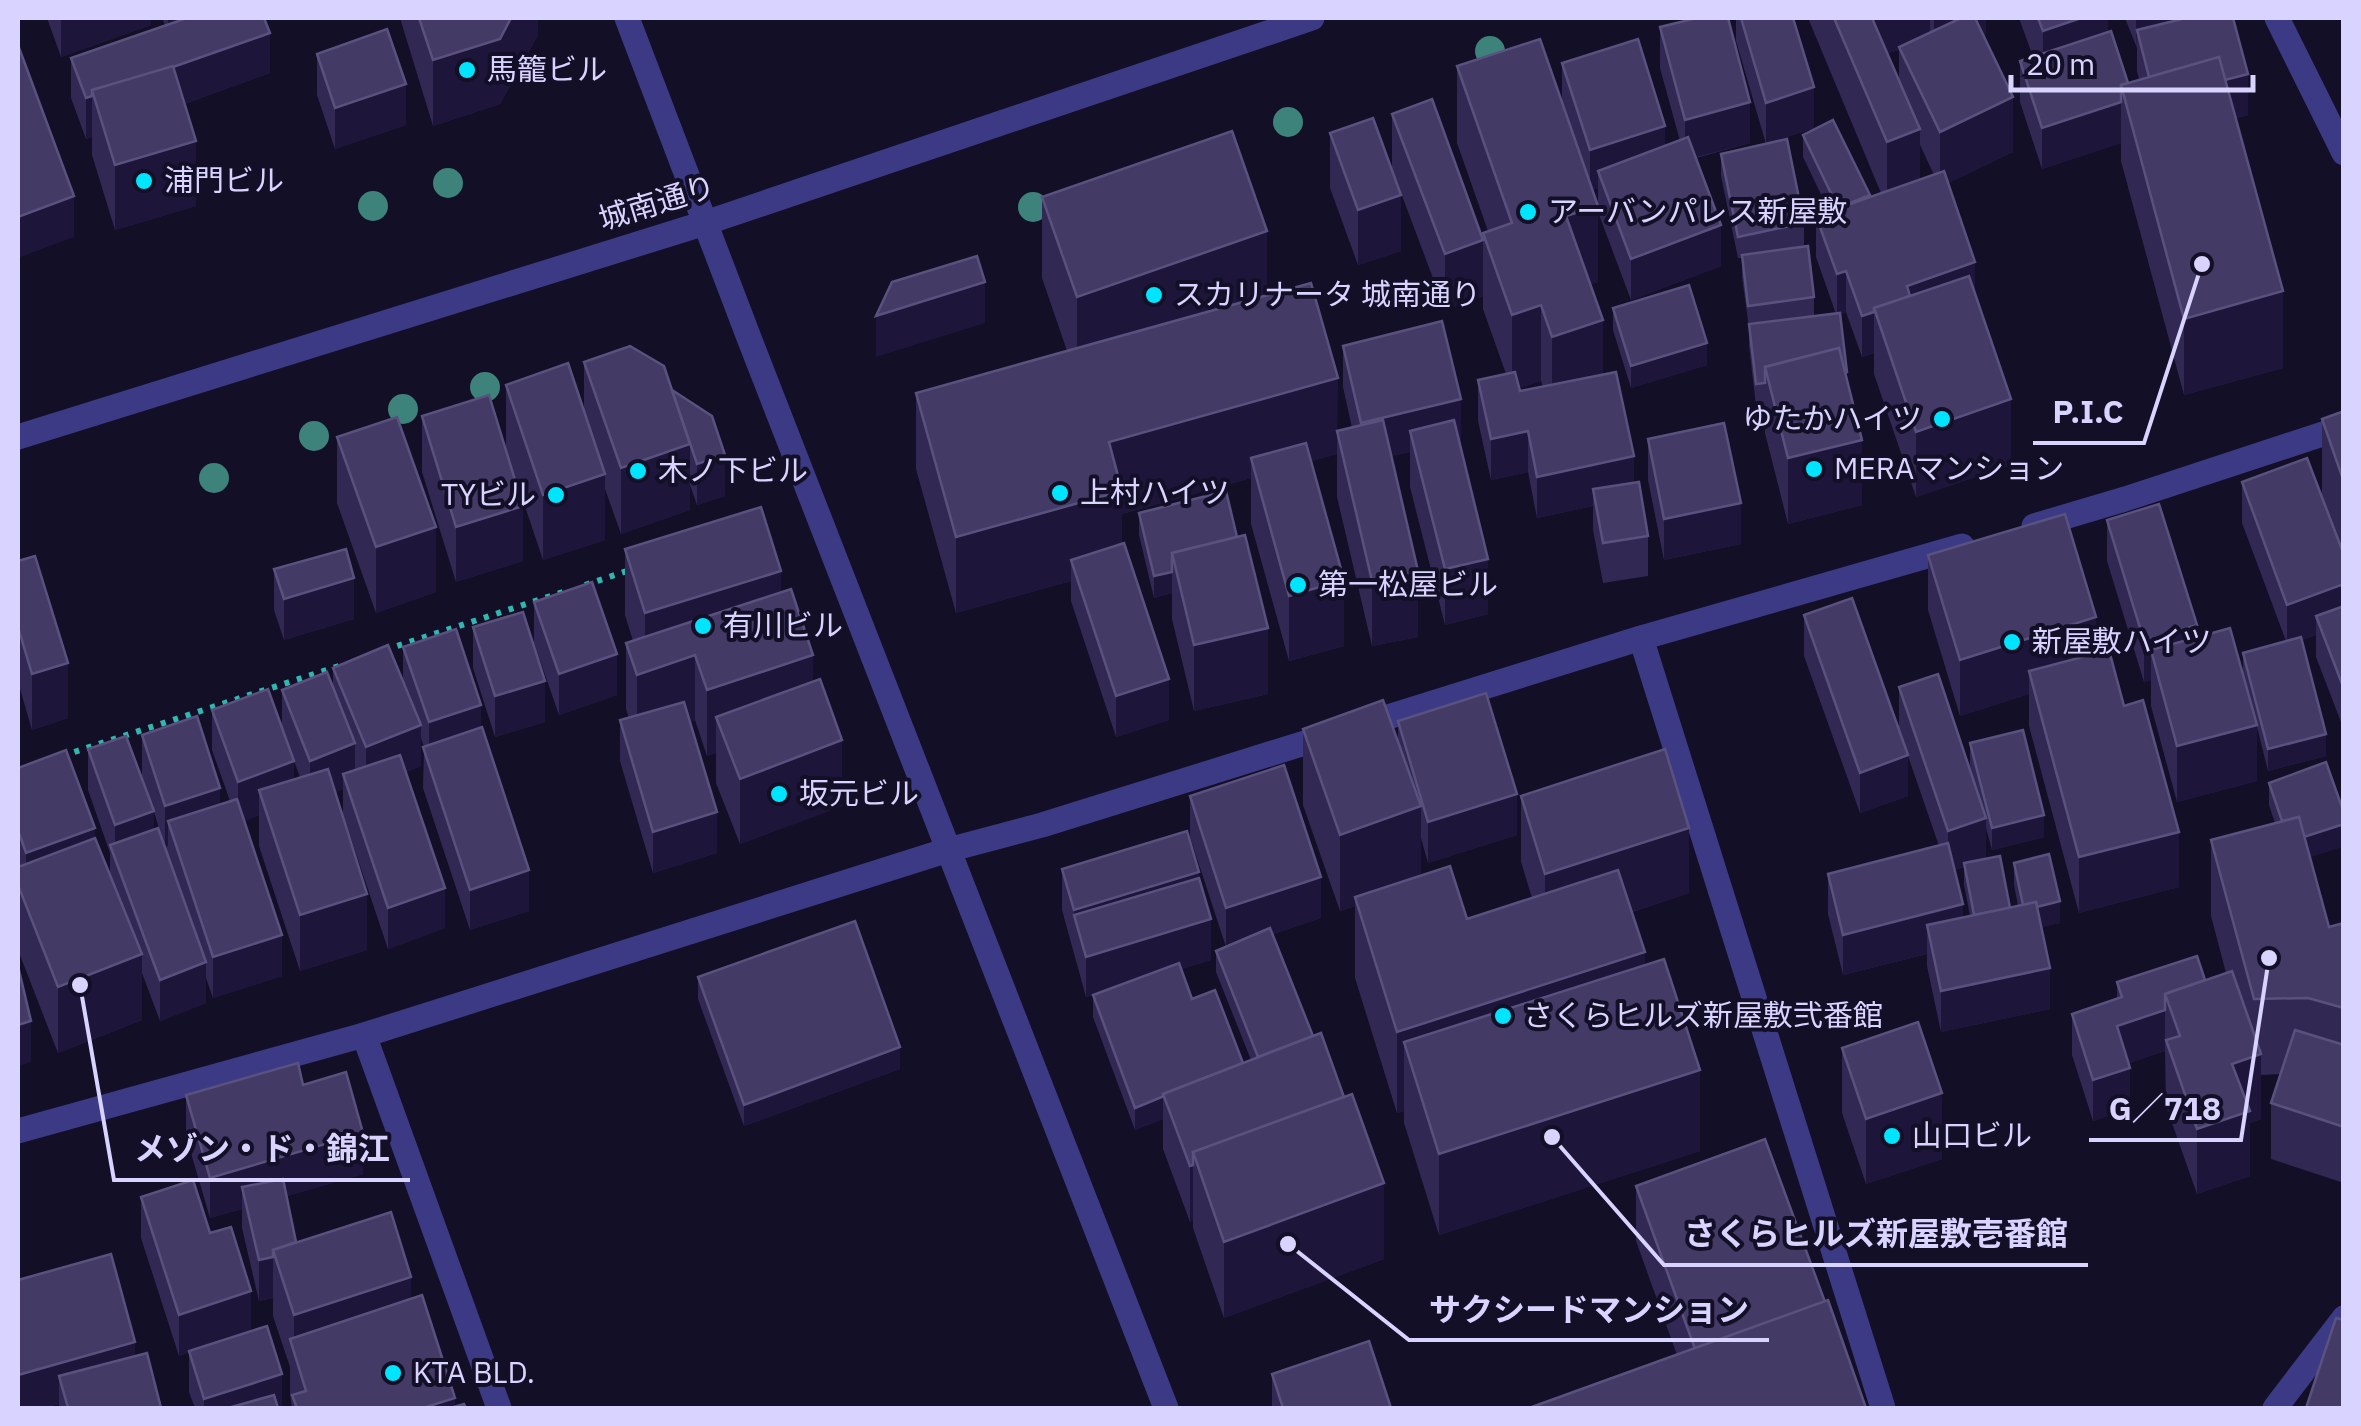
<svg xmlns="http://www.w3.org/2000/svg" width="2361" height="1426" font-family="'IBM Plex Sans','Noto Sans JP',sans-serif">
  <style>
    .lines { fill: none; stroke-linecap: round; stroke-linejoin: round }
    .path { stroke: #2fb8b0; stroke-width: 6; stroke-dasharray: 5 8; stroke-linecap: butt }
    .minor { stroke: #3d3a85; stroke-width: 25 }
    .tertiary { stroke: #3d3a85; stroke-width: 25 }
    .tree { fill: #3d827b }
    .wall { fill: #312854; fill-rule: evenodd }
    .shaded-wall { fill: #1d163a }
    .building { fill: #433a66; stroke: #5a527e; stroke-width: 2.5 }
    .poi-dot { fill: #00e5ff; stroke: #130f26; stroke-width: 4 }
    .labels { text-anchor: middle; stroke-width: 8; stroke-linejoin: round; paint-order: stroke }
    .poi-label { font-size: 30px; fill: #d9d4ff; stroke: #130f26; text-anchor: start }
    .street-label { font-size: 30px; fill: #d9d4ff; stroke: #130f26 }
    .leader { fill: none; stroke: #d9d4ff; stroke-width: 4 }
    .callout-dot { fill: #d9d4ff; stroke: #130f26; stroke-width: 4 }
    .callout-label { font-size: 32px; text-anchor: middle; font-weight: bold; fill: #d9d4ff; stroke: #130f26; stroke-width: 8; stroke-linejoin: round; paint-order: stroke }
  </style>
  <rect width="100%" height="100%" fill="#130f26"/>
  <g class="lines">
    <g class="path">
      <polyline points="585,585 630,570"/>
      <polyline points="385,650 563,592"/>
      <polyline points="62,756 345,664"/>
    </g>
    <g class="minor">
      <polyline points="2277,18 2344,153"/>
      <polyline points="2034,526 2125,499 2344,427"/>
      <polyline points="1641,638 1883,1408"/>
      <polyline points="364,1035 499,1408"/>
      <polyline points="18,1131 364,1035 948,850 1042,825 1641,638 1962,546"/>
      <polyline points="2275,1408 2344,1318"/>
    </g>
    <g class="tertiary">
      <polyline points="627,18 751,343 1166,1408"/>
      <polyline points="18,437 705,223 1312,18"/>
    </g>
  </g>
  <g class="tree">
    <circle cx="1490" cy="51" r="15"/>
    <circle cx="1288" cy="122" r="15"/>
    <circle cx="448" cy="183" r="15"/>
    <circle cx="373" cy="206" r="15"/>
    <circle cx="1033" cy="207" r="15"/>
    <circle cx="485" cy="387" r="15"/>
    <circle cx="403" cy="409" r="15"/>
    <circle cx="314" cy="436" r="15"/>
    <circle cx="214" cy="478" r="15"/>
  </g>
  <g class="wall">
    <polygon points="47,18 151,18 151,25 61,57"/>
    <polygon points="162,18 264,18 270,73 184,104 196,206 115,230 92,155 92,137 86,139 71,98 71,58 165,25"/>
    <polygon points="400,18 538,18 538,35 500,104 433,126"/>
    <polygon points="1736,18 1793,18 1814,128 1766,144 1736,41"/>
    <path d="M1808 18H1986V34L1983 35 2013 152 1948 183 1975 295 2011 465 1916 497 1874 374V353L1862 357 1846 312 1840 314 1862 505 1788 524 1765 433V405L1756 406 1749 346V328L1742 277V258H1738L1721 176V154L1804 223V245L1778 250 1814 297V316L1836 314 1816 257V216L1829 211 1803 157V135L1870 197 1881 193ZM1899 50V81L1888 53ZM1920 145 1934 175 1920 180Z"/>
    <polygon points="2019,18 2108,18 2108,32 2128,83 2139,79 2137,71 2137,48 2125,18 2233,18 2248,115 2236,118 2283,368 2184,395 2121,161 2121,143 2042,169 2020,102 2020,61 2033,57"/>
    <path d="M1660 27 1750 143 1696 158 1721 266 1631 300 1598 212V282L1591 284 1603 374 1648 536V576L1603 583 1593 530V506L1537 518 1528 472 1491 480 1478 421V380L1506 374 1483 309V233L1488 231 1457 143V66L1562 102V63L1665 146 1680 141 1660 68ZM1598 188V205L1592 190ZM1541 381 1543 387 1520 391 1519 388Z"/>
    <polygon points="317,54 406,125 335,149 317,95"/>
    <polygon points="1392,114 1483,296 1445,310 1392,169"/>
    <polygon points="1330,133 1401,251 1358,265 1330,188"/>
    <polygon points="1042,197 1267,295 1338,431 1352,428 1343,387 1343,346 1461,440 1459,440 1488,614 1445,625 1410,487 1410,452 1391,456 1418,637 1372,646 1337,497 1337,454 1311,461 1344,646 1289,661 1251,524 1251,478 1122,514 1122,544 1169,720 1116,737 1071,601 1071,581 956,613 916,469 916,393 1067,351 1042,278"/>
    <polygon points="1613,308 1707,365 1631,388 1613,330"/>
    <polygon points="584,362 672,392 725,496 697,505 690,485 690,510 621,534 605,489 605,540 543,560 506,450 506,385 584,412"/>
    <polygon points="2344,411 2344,730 2316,657 2316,635 2302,640 2326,756 2268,771 2257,727 2257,781 2177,802 2151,706 2151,680 2144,682 2107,561 2107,520 2197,638 2243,674 2243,653 2286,641 2242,523 2242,482 2322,495 2322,419"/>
    <polygon points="422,416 523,561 456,582 422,472"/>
    <polygon points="337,437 436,592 376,613 337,503"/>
    <polygon points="1648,439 1741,544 1664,560 1648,480"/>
    <polygon points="1226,491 1268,694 1194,711 1172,619 1172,593 1154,598 1139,535 1139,513"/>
    <polygon points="625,549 781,593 813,681 842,806 740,844 716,783 716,753 707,756 695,720 690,722 717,853 653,873 620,761 620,720 629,718 626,709 626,643 633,641 625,615"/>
    <polygon points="1928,555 2096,653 2124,706 2179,887 2079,913 2029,726 2029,694 1960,716 1928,610"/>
    <polygon points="18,561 68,718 32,730 18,682"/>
    <polygon points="274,569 354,619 284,640 274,610"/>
    <polygon points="534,602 617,695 559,715 534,643"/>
    <path d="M1804 615 1899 728V687L1975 786 1970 765V743L2044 837 1992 850 1986 828V859L2010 908 2018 906 2014 885V863L2060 923 2041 927 2050 1009 1941 1032 1927 966V954L1843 975 1828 914V874L1939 846 1908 756V796L1860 813 1804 656ZM1964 867V885L1970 916 1963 918 1954 870Z"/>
    <polygon points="473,627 545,722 495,737 473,668"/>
    <path d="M403 647 481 727 529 911 470 930 423 788 424 747 421 738V766L406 772 445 928 388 949 343 815V789L335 792 367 950 300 971 259 846V815L244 821 282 976 213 998 206 978V1003L160 1021 142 973V1020L58 1053 18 950V768L95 838 110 876V853L88 790V749L153 810 142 776V735L220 804 230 801 212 750V710L282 729V690L333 687V668L403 682ZM292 756 300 777 294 780ZM154 812 160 832 154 829Z"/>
    <polygon points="1398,721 1517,835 1428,863 1421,838 1421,876 1467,919 1532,898 1521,862 1521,796 1689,893 1632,912 1645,966 1700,1151 1439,1235 1404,1123 1404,1111 1397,1113 1355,978 1355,906 1340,911 1303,805 1303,729 1398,742"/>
    <polygon points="2269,783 2344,813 2344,846 2310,857 2329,927 2344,923 2344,1183 2271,1159 2271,1103 2281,1074 2261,1075 2261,1119 2250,1123 2250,1176 2197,1194 2166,1106 2165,1051 2129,1063 2130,1109 2093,1121 2072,1055 2072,1014 2117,998 2117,982 2205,980 2226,973 2211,916 2211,840 2275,823 2269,805"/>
    <polygon points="1190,796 1321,918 1273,934 1384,1259 1224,1318 1193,1228 1193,1220 1190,1222 1163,1149 1163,1119 1135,1130 1093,1017 1093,995 1086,997 1062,910 1062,869 1199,878 1211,960 1181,969 1192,999 1243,1063 1251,1060 1216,972 1216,951 1226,947 1190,837"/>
    <polygon points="698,977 900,1069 744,1126 698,999"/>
    <polygon points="1842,1048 1942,1159 1866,1184 1842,1113"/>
    <polygon points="303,1085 363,1174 287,1196 296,1242 411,1299 455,1407 466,1408 292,1408 290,1394 290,1367 273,1316 273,1298 259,1301 242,1228 242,1209 210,1218 186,1136 186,1095"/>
    <polygon points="1636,1186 1825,1302 1677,1355 1636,1241"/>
    <polygon points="141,1197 210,1233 282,1408 195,1408 189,1392 189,1352 179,1356 141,1238"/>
    <polygon points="18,1280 135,1356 161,1408 59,1408 59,1404 43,1408 18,1408"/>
    <polygon points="1272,1374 1391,1408 1272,1408"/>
  </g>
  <g class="shaded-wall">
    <polygon points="61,18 151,18 151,25 61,57"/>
    <polygon points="168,18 206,18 168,32"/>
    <polygon points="511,18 538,18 538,35 500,104 433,126 433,60"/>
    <polygon points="1870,18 1930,18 1930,40 1870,59"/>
    <polygon points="1934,18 1986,18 1986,34 1934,52"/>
    <polygon points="2081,18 2108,18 2108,63 2043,86 2043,31"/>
    <polygon points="2136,18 2210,18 2137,30 2136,49"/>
    <polygon points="270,33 270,73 105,132 94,95"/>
    <polygon points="2248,74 2248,115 2154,139 2154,98"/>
    <polygon points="406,84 406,125 335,149 335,108"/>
    <polygon points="1814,87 1814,128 1766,144 1766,103"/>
    <polygon points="92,96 92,137 86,139 86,98"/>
    <polygon points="2013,97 2013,152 1940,187 1940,132"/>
    <polygon points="1750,102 1750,143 1685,160 1685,120"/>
    <polygon points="2121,102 2121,143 2042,169 2042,128"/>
    <polygon points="1665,126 1665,167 1598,171 1598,188 1590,191 1590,150"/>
    <polygon points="1920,129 1920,194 1887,208 1887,142"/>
    <polygon points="196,141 196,206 115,230 115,165"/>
    <polygon points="1401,195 1401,251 1358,265 1358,210"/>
    <polygon points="74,196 74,237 18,258 18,217"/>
    <polygon points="1598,206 1598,282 1566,293 1566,216"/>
    <polygon points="1721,225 1721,266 1631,300 1631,259"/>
    <polygon points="1267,231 1267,312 1077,378 1077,297"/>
    <polygon points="1483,240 1483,296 1445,310 1445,254"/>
    <polygon points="1975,262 1975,302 1912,325 1907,286"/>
    <polygon points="1846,271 1846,312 1837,315 1837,274"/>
    <polygon points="985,282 985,323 876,357 876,316"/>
    <polygon points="2283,291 2283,368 2184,395 2184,319"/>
    <polygon points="1541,305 1541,381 1512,391 1512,315"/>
    <polygon points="1874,312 1874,353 1862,357 1862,316"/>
    <polygon points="1603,320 1603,396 1552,414 1552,337"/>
    <polygon points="1707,343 1707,365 1631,388 1631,366"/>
    <polygon points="1338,378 1337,454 1256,477 1251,458 1251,478 1122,514 1122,567 1071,560 1071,581 956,613 956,537 1109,442"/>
    <polygon points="1461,399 1461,440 1415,451 1410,431 1410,452 1361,464 1361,423"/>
    <polygon points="2011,399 2011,465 1916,497 1916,432"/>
    <polygon points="1528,431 1528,472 1491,480 1491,439"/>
    <polygon points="1862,440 1862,505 1788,524 1788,458"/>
    <polygon points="690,444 690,510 621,534 621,468"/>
    <polygon points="725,455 725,496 697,505 697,464"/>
    <polygon points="1634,456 1634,497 1593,489 1593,506 1537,518 1537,477"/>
    <polygon points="605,474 605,540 543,560 543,495"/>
    <polygon points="1741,503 1741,544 1664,560 1664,519"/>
    <polygon points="523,506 523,561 456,582 456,527"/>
    <polygon points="436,527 436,592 376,613 376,547"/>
    <polygon points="1488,559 1488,614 1445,625 1445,569"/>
    <polygon points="781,571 781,637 695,655 695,720 637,740 637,675 645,672 645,613"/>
    <polygon points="1418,571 1418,637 1372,646 1372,581"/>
    <polygon points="1172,572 1172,593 1154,598 1154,576"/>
    <polygon points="354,578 354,619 284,640 284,599"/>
    <polygon points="1344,580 1344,646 1289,661 1289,596"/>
    <polygon points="2344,584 2344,625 2316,616 2316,635 2287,645 2287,605"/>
    <polygon points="2096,617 2096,673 2029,671 2029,694 1960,716 1960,660"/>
    <polygon points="2197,625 2197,666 2151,650 2151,680 2144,682 2144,641"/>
    <polygon points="1268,628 1268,694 1194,711 1194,645"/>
    <polygon points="617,654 617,695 559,715 559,674"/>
    <polygon points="813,655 813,721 716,717 716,753 707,756 707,690"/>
    <polygon points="68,663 68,718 32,730 32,674"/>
    <polygon points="1169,679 1169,720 1116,737 1116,696"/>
    <polygon points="545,681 545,722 495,737 495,696"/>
    <polygon points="481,705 481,746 429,763 429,722"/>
    <polygon points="421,725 421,766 366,788 366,747"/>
    <polygon points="2257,725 2257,781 2177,802 2177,746"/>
    <polygon points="2326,734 2326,756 2268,771 2268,749"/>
    <polygon points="842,740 842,806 740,844 740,779"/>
    <polygon points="355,743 355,784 343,774 343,789 310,802 310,761"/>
    <polygon points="1908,755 1908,796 1860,813 1860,773"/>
    <polygon points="294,761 294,802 259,790 259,815 238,823 238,782"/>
    <polygon points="220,788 220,829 168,821 168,846 165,847 165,806"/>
    <polygon points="1517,794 1517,835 1428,863 1428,822"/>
    <polygon points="1421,806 1421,882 1355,897 1355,906 1340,911 1340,835"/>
    <polygon points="154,811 154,852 115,858 115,825"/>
    <polygon points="717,812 717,853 653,873 653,832"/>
    <polygon points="2044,815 2044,837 1992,850 1992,828"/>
    <polygon points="1986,818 1986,859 1948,872 1948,831"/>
    <polygon points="2344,824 2344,846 2290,864 2290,842"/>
    <polygon points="95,828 95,869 26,894 26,853"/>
    <polygon points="1689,828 1689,893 1545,940 1545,874"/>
    <polygon points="2179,832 2179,887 2079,913 2079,857"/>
    <polygon points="529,870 529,911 470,930 470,890"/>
    <polygon points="1199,872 1199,913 1074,915 1074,951 1074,910"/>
    <polygon points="1321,877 1321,918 1226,949 1226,908"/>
    <polygon points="445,888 445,928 388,949 388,908"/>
    <polygon points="367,894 367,950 300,971 300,915"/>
    <polygon points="2060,901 2060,923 2024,931 2024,910"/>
    <polygon points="1963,904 1963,945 1927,925 1927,954 1843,975 1843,935"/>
    <polygon points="1211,919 1211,960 1086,997 1086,957"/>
    <polygon points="282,935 282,976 213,998 213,957"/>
    <polygon points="1645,952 1645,1033 1404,1042 1404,1111 1397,1113 1397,1032"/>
    <polygon points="142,954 142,1020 58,1053 58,987"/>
    <polygon points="206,962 206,1003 160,1021 160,980"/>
    <polygon points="2050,968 2050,1009 1941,1032 1941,991"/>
    <polygon points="2165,1010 2165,1051 2117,1067 2117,1026"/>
    <polygon points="31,1021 31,1062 18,1066 18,1025"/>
    <polygon points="900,1047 900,1069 744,1126 744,1105"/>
    <polygon points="2261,1054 2261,1119 2250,1123 2250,1176 2197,1194 2197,1129 2232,1064"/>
    <polygon points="2130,1068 2130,1109 2093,1121 2093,1080"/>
    <polygon points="1700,1070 1700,1151 1439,1235 1439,1154"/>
    <polygon points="1942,1093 1942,1159 1866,1184 1866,1119"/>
    <polygon points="1163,1097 1163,1119 1135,1130 1135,1108"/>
    <polygon points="363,1133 363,1174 247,1208 242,1187 242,1209 210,1218 210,1178"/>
    <polygon points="1193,1165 1193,1220 1190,1222 1190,1166"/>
    <polygon points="1384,1183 1384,1259 1224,1318 1224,1242"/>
    <polygon points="273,1257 273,1298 259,1301 259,1260"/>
    <polygon points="411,1277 411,1343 294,1352 294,1315"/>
    <polygon points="251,1291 251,1331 179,1356 179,1315"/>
    <polygon points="135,1342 135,1383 59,1376 59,1404 43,1408 18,1408 18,1375"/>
    <polygon points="282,1374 282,1408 204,1408 204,1399"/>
    <polygon points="455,1398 455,1408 423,1408"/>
  </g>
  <g class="building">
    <polygon points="187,18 264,18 270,33 173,67 92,90 92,96 86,98 71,58"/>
    <polygon points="419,18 511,18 500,39 433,60"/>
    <polygon points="1697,18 1728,18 1750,102 1685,120 1660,27"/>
    <polygon points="1741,18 1793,18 1814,87 1766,103"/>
    <polygon points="1834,18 1872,18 1920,129 1887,142"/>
    <polygon points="1961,18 1975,18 2013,97 1940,132 1899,47"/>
    <polygon points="2038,18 2081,18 2043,31"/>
    <polygon points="2186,18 2233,18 2248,74 2225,80 2219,57 2149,77 2137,30"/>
    <polygon points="387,29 406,84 335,108 317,54"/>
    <polygon points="2111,31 2128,83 2121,85 2121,102 2042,128 2020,61"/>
    <polygon points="1540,39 1598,206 1566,216 1603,320 1552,337 1541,305 1512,315 1483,233 1512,223 1457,66"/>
    <polygon points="1638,39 1665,126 1590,150 1562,63"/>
    <polygon points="18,45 74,196 18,217"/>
    <polygon points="2219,57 2283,291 2184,319 2121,85"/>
    <polygon points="173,66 196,141 115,165 92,90"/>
    <polygon points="1432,99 1483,240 1445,254 1392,114"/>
    <polygon points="1373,118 1401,195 1358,210 1330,133"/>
    <polygon points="1833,120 1870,195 1838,208 1803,135"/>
    <polygon points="1232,131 1267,231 1077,297 1042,197"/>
    <polygon points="1688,137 1721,225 1631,259 1598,171"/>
    <polygon points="1787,139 1804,223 1738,237 1721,154"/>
    <polygon points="1944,171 1975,262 1907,286 1910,296 1874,308 1874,312 1862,316 1846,271 1837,274 1816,216"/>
    <polygon points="1808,246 1814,297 1748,306 1742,255"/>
    <polygon points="977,256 985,282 876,316 892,282"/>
    <polygon points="1969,276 2011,399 1916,432 1874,308"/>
    <polygon points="1311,283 1338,378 1109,442 1122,491 956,537 916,393"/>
    <polygon points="1689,285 1707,343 1631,366 1613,308"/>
    <polygon points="1840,313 1847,372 1845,373 1839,348 1765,367 1765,383 1756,384 1749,324"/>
    <polygon points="1442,321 1461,399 1361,423 1343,346"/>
    <polygon points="630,346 664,366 690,444 621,468 584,362"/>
    <polygon points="1839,348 1862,440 1788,458 1765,367"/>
    <polygon points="568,363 605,474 543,495 506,385"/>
    <polygon points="1515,372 1520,391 1616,372 1634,456 1537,477 1528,431 1491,439 1478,380"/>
    <polygon points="672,390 712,416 725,455 697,464"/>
    <polygon points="489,395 523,506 456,527 422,416"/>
    <polygon points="2344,411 2344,482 2322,419"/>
    <polygon points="397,417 436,527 376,547 337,437"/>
    <polygon points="1383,420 1418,571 1372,581 1337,431"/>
    <polygon points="1454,420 1488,559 1445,569 1410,431"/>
    <polygon points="1724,423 1741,503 1664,519 1648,439"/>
    <polygon points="1306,443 1344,580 1289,596 1251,458"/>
    <polygon points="2307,458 2344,555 2344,584 2287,605 2242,482"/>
    <polygon points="1639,482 1648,536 1603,543 1593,489"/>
    <polygon points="1226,491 1237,537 1172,553 1172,572 1154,576 1139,513"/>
    <polygon points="2159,504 2197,625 2144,641 2107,520"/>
    <polygon points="761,507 781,571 645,613 625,549"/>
    <polygon points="2065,514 2096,617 1960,660 1928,555"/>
    <polygon points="1245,535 1268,628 1194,645 1172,553"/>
    <polygon points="1124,543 1169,679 1116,696 1071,560"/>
    <polygon points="346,549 354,578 284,599 274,569"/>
    <polygon points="35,556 68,663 32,674 18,627 18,561"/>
    <polygon points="592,582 617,654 559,674 534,602"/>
    <polygon points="791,589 813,655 707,690 695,655 637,675 626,643"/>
    <polygon points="1852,598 1908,755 1860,773 1804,615"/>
    <polygon points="2344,606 2344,689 2316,616"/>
    <polygon points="523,612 545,681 495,696 473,627"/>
    <polygon points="2230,628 2257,725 2177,746 2151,650"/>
    <polygon points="456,629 481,705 429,722 403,647"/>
    <polygon points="2301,637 2326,734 2268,749 2243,653"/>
    <polygon points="388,645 421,725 366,747 333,668"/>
    <polygon points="2109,650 2124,706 2143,700 2179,832 2079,857 2029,671"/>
    <polygon points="327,672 355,743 310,761 282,690"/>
    <polygon points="1938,674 1986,818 1948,831 1899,687"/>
    <polygon points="820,679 842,740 740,779 716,717"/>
    <polygon points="268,689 294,761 238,782 212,710"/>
    <polygon points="1486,693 1517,794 1428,822 1398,721"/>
    <polygon points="1383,700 1421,806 1340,835 1303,729"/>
    <polygon points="684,702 717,812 653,832 620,720"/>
    <polygon points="197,716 220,788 165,806 142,735"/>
    <polygon points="482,727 529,870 470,890 423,747"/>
    <polygon points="2023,730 2044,815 1992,828 1970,743"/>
    <polygon points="126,736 154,811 115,825 88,749"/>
    <polygon points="1665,749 1689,828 1545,874 1521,796"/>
    <polygon points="66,750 95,828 26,853 18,830 18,768"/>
    <polygon points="400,755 445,888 388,908 343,774"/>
    <polygon points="2326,762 2344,813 2344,824 2304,837 2299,817 2282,821 2269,783"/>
    <polygon points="1284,765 1321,877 1226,908 1190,796"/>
    <polygon points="328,769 367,894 300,915 259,790"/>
    <polygon points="237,799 282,935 213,957 168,821"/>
    <polygon points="2299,817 2329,927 2344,923 2344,1008 2308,998 2254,999 2211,840"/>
    <polygon points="158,828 206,962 160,980 110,845"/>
    <polygon points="1187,831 1199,872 1074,910 1062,869"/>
    <polygon points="95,838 142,954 58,987 18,885 18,867"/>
    <polygon points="1948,843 1963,904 1843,935 1828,874"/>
    <polygon points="2049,854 2060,901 2037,907 2036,902 2023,905 2014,863"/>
    <polygon points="2000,856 2010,908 1974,915 1964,863"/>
    <polygon points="1450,866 1467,919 1618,870 1645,952 1397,1032 1355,897"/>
    <polygon points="1199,878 1211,919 1086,957 1074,915"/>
    <polygon points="2036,902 2050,968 1941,991 1927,925"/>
    <polygon points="855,921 900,1047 744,1105 698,977"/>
    <polygon points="1270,928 1313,1036 1258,1057 1216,951"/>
    <polygon points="2197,956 2205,980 2165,994 2165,1010 2117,1026 2130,1068 2093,1080 2072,1014 2122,997 2117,982"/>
    <polygon points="1664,959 1700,1070 1439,1154 1404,1042"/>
    <polygon points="1179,963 1192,999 1215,990 1243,1063 1163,1094 1164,1096 1135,1108 1093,995"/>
    <polygon points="18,966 31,1021 18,1025"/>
    <polygon points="2232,971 2261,1054 2232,1064 2250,1111 2197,1129 2166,1040 2180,1036 2165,994"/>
    <polygon points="1918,1022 1942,1093 1866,1119 1842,1048"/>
    <polygon points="2295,1030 2344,1045 2344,1127 2271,1103"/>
    <polygon points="1321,1033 1344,1097 1193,1152 1193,1165 1190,1166 1163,1094"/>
    <polygon points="298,1063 303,1085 346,1072 363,1133 210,1178 186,1095"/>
    <polygon points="1352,1094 1384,1183 1224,1242 1193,1152"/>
    <polygon points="1765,1139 1825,1302 1695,1349 1636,1186"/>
    <polygon points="283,1179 296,1242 273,1250 273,1257 259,1260 242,1187"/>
    <polygon points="193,1180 210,1233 231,1227 251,1291 179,1315 141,1197"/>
    <polygon points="391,1212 411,1277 294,1315 273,1250"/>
    <polygon points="111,1254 135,1342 18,1375 18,1280"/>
    <polygon points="422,1295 455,1398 423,1408 297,1408 292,1395 306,1391 290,1339"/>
    <polygon points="1828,1300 1866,1408 1529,1408"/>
    <polygon points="2336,1318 2344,1320 2344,1408 2306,1408"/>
    <polygon points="267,1326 282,1374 204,1399 189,1351"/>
    <polygon points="1369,1341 1391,1408 1283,1408 1272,1374"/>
    <polygon points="147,1353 161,1408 68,1408 59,1376"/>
    <polygon points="274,1395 278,1408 228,1408"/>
    <polygon points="464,1404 466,1408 450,1408"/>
  </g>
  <g class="poi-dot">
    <circle cx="467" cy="70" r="10"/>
    <circle cx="144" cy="181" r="10"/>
    <circle cx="1528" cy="212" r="10"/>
    <circle cx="1154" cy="295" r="10"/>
    <circle cx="1942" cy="419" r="10"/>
    <circle cx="1814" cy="469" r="10"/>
    <circle cx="638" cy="471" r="10"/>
    <circle cx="1060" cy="493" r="10"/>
    <circle cx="556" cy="495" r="10"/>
    <circle cx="1298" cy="585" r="10"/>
    <circle cx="703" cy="626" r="10"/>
    <circle cx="2012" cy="642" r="10"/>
    <circle cx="779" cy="794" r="10"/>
    <circle cx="1503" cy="1016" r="10"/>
    <circle cx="1892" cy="1136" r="10"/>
    <circle cx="393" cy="1373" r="10"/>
  </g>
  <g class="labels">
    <g class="poi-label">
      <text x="487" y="80">馬籠ビル</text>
      <text x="164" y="191">浦門ビル</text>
      <text x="1548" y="222">アーバンパレス新屋敷</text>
      <text x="1174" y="305">スカリナータ 城南通り</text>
      <text x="1922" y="429" text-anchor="end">ゆたかハイツ</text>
      <text x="1834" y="479">MERAマンション</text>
      <text x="658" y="481">木ノ下ビル</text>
      <text x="1080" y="503">上村ハイツ</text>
      <text x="536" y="505" text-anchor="end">TYビル</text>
      <text x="1318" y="595">第一松屋ビル</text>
      <text x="723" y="636">有川ビル</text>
      <text x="2032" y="652">新屋敷ハイツ</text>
      <text x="799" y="804">坂元ビル</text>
      <text x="1523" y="1026">さくらヒルズ新屋敷弐番館</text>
      <text x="1912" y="1146">山口ビル</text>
      <text x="413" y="1383">KTA BLD.</text>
    </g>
    <g class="street-label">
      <text transform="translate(657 203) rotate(-17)" y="10">城南通り</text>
    </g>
  </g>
  <path class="leader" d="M2202 264L2144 443H2033M2269 958L2241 1140H2089M80 985L114 1180H410M1552 1137L1664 1265H2088M1288 1244L1409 1340H1769"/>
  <g class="callout-dot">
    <circle cx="2202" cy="264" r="10"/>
    <circle cx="2269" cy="958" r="10"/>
    <circle cx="80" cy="985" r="10"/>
    <circle cx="1552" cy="1137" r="10"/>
    <circle cx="1288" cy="1244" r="10"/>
  </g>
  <g class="callout-label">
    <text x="2088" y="423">P.I.C</text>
    <text x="2165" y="1120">G／718</text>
    <text x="262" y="1160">メゾン・ド・錦江</text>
    <text x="1876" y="1245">さくらヒルズ新屋敷壱番館</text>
    <text x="1589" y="1321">サクシードマンション</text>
  </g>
  <rect width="2361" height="1426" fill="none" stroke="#d9d4ff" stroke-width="40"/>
  <path d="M2011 75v15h242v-15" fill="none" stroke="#d9d4ff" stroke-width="5"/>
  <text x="2026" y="75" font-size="30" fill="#d9d4ff" stroke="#130f26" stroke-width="8" paint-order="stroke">20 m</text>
</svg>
